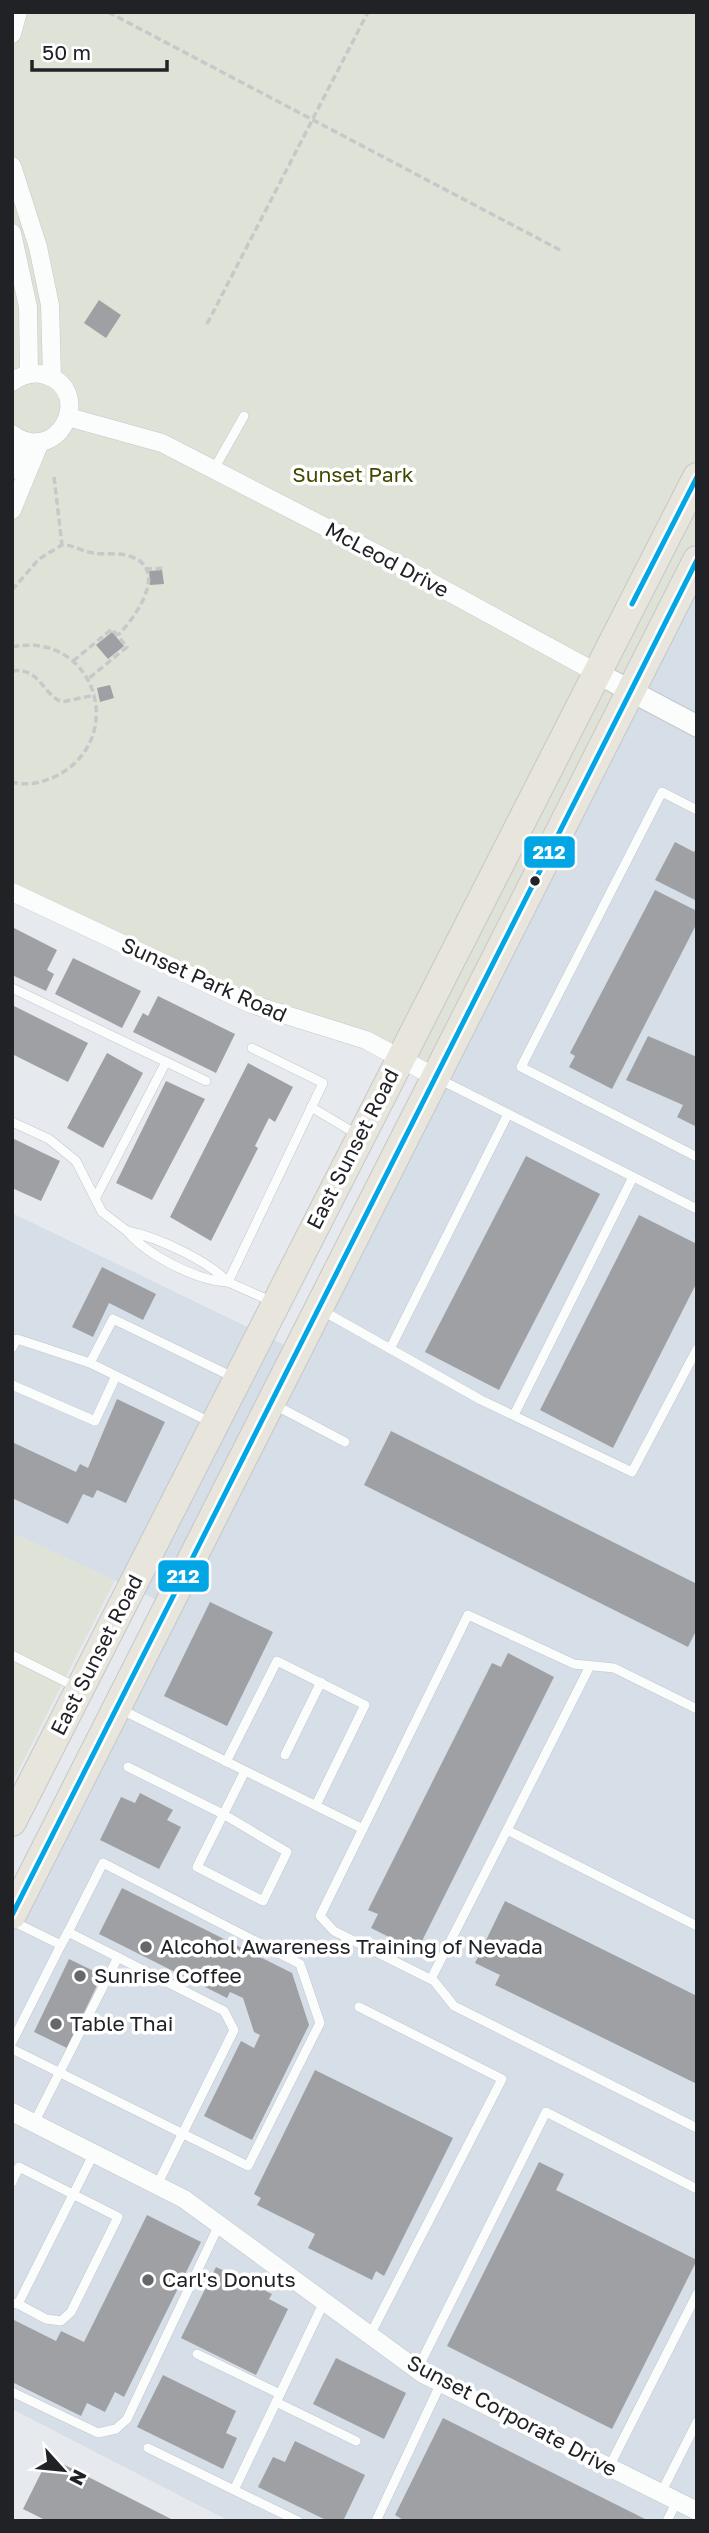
<svg xmlns="http://www.w3.org/2000/svg" width="709" height="2533" font-family="'Golos Text',sans-serif">
  <style>
    .built { fill: #d6dee8 }
    .green { fill: #dfe3d7 }
    .building { fill: #9fa0a3 }
    .lines { fill: none; stroke-linecap: round; stroke-linejoin: round }
    .service-casing { stroke: #c4c7ca; stroke-width: 10 }
    .minor-casing { stroke: #c4c7ca; stroke-width: 19 }
    .tertiary-casing { stroke: #c4c7ca; stroke-width: 23 }
    .primary-casing { stroke: #c5c7c9; stroke-width: 30 }
    .path { stroke: #c6c8ca; stroke-width: 3.5; stroke-dasharray: 7 3.5; stroke-linecap: butt }
    .service { stroke: #fbfcfc; stroke-width: 9 }
    .minor { stroke: #fbfcfc; stroke-width: 18 }
    .tertiary { stroke: #fbfcfc; stroke-width: 21 }
    .primary { stroke: #e7e5dc; stroke-width: 28 }
    .bus-1-casing { stroke: #fff; stroke-width: 10 }
    .bus-1 { stroke: #02a6e5; stroke-width: 5 }
    .bus-dot { fill: #202225; stroke: #fff; stroke-width: 2.5 }
    .poi-dot { fill: #65686b; stroke: #fff; stroke-width: 2.5 }
    .labels { text-anchor: middle; stroke-width: 7; stroke-linejoin: round; paint-order: stroke }
    .park-label { font-size: 21px; fill: #424800; stroke: #fff }
    .street-label { font-size: 21px; fill: #202225; stroke: #fff }
    .poi-label { font-size: 21px; fill: #202225; stroke: #fff; text-anchor: start }
    .line-badge { stroke: #fff; stroke-width: 2.5 }
    .badge-label { font-size: 19px; text-anchor: middle; font-weight: bold; fill: #fff }
  </style>
  <rect width="100%" height="100%" fill="#e6eaee"/>
  <polygon class="built" points="697,560 697,2521 229,2521 12,2409 12,1915 168,1605 12,1533 12,1213 297,1351"/>
  <g class="green">
    <polygon points="12,12 697,12 697,560 435,1077 292,1019 12,892"/>
    <polygon points="12,1533 115,1580 12,1783"/>
  </g>
  <g class="building">
    <polygon points="99,300 121,315 106,338 84,323"/>
    <polygon points="162,570 164,584 150,585 149,571"/>
    <polygon points="112,632 124,646 108,659 96,645"/>
    <polygon points="110,685 114,698 100,702 97,688"/>
    <polygon points="675,842 694,852 697,846 697,901 655,880"/>
    <polygon points="655,890 697,911 697,923 612,1089 569,1067 575,1056 570,1053"/>
    <polygon points="12,927 57,950 47,970 54,974 46,991 12,975"/>
    <polygon points="73,958 141,991 122,1028 55,994"/>
    <polygon points="158,996 235,1034 216,1073 133,1032 143,1013 148,1016"/>
    <polygon points="12,1005 88,1043 68,1082 12,1054"/>
    <polygon points="648,1036 697,1057 697,1127 677,1117 683,1105 626,1080"/>
    <polygon points="107,1053 143,1073 103,1148 67,1128"/>
    <polygon points="248,1063 293,1087 275,1122 269,1118 255,1146 258,1148 211,1241 170,1217"/>
    <polygon points="166,1081 205,1099 152,1200 116,1183"/>
    <polygon points="12,1138 60,1161 41,1201 12,1188"/>
    <polygon points="526,1156 600,1194 499,1390 425,1352"/>
    <polygon points="639,1215 697,1244 697,1282 613,1448 540,1410"/>
    <polygon points="102,1267 156,1294 143,1320 109,1303 93,1337 72,1327"/>
    <polygon points="117,1399 165,1422 126,1503 97,1490 93,1498 83,1494 68,1524 12,1498 12,1442 76,1472 80,1464 88,1468"/>
    <polygon points="391,1431 697,1584 697,1629 688,1647 364,1485"/>
    <polygon points="210,1602 273,1632 227,1726 164,1696"/>
    <polygon points="508,1653 554,1677 417,1951 371,1928 378,1914 368,1910 492,1663 501,1667"/>
    <polygon points="140,1793 173,1810 167,1820 181,1827 159,1869 100,1840 121,1797 135,1803"/>
    <polygon points="122,1888 292,1973 309,2025 252,2140 204,2116 241,2041 254,2048 260,2035 254,2032 243,1998 230,1992 227,1998 99,1934"/>
    <polygon points="505,1901 697,1996 697,2084 495,1985 500,1975 475,1963"/>
    <polygon points="69,1959 102,1975 67,2048 34,2032"/>
    <polygon points="315,2070 453,2138 384,2276 376,2271 372,2280 308,2248 315,2234 257,2205 261,2198 254,2194"/>
    <polygon points="539,2162 564,2174 556,2190 697,2260 612,2429 447,2346"/>
    <polygon points="147,2215 201,2242 124,2397 115,2392 105,2412 87,2403 81,2416 12,2382 12,2319 56,2341 61,2331 84,2342"/>
    <polygon points="216,2267 272,2294 269,2299 288,2309 256,2375 181,2338"/>
    <polygon points="336,2358 406,2393 384,2439 313,2404"/>
    <polygon points="163,2375 236,2411 226,2433 237,2438 223,2469 137,2427"/>
    <polygon points="443,2418 649,2521 405,2521 395,2515"/>
    <polygon points="295,2441 365,2475 343,2521 328,2521 258,2487 273,2457 285,2462"/>
    <polygon points="49,2457 175,2521 47,2521 23,2509"/>
  </g>
  <g class="lines">
    <g class="service-casing">
      <g id="service">
        <polyline points="214,469 244,416"/>
        <polyline points="697,810 662,792 521,1067 697,1157"/>
        <polyline points="12,988 206,1081"/>
        <polyline points="252,1048 323,1083 228,1282 273,1302"/>
        <polyline points="439,1079 697,1209"/>
        <polyline points="311,1107 358,1135"/>
        <polyline points="12,1122 49,1139 76,1161 102,1212 127,1231"/>
        <polyline points="96,1197 166,1062"/>
        <path d="M127 1231C157 1237 207 1260 228 1282 197 1281 147 1255 127 1231Z"/>
        <polyline points="323,1311 481,1400 632,1472 697,1349"/>
        <polyline points="12,1348 17,1339 90,1363"/>
        <polyline points="390,1349 508,1114"/>
        <polyline points="12,1385 95,1421 116,1376"/>
        <polyline points="275,1405 345,1442"/>
        <polyline points="514,1415 633,1177"/>
        <polyline points="210,1422 90,1363 113,1319 235,1378"/>
        <polyline points="12,1655 78,1688"/>
        <polyline points="590,1666 507,1830 697,1926"/>
        <polyline points="120,1709 363,1829"/>
        <polyline points="697,1709 614,1668 574,1664 468,1615 320,1916 334,1931 434,1981 454,2006 697,2128"/>
        <polyline points="285,1755 321,1682"/>
        <polyline points="226,1762 277,1661 365,1705 316,1805"/>
        <polyline points="128,1767 223,1814 287,1852 263,1901 197,1867 245,1771"/>
        <polyline points="12,1921 61,1945 68,1932 224,2011 234,2030 157,2185"/>
        <polyline points="431,1979 507,1830"/>
        <polyline points="359,2007 502,2079 370,2335"/>
        <polyline points="12,2042 61,1945"/>
        <polyline points="12,2049 248,2166 320,2023 300,1964 103,1863 68,1932"/>
        <polyline points="34,2123 118,1957"/>
        <polyline points="12,2182 19,2167 118,2217 71,2312 61,2321 46,2319 18,2304"/>
        <polyline points="13,2303 18,2304 94,2153"/>
        <polyline points="197,2354 280,2394"/>
        <polyline points="417,2370 546,2112 697,2189"/>
        <polyline points="12,2392 98,2433 116,2429 127,2419 219,2225"/>
        <polyline points="276,2402 356,2441"/>
        <polyline points="148,2448 234,2490 324,2302"/>
        <polyline points="609,2467 697,2294"/>
        <polyline points="234,2490 298,2521"/>
        <polyline points="661,2493 697,2422"/>
        <polyline points="376,2521 441,2383"/>
        <polyline points="667,2521 677,2501"/>
      </g>
    </g>
    <g class="minor-casing">
      <g id="minor">
        <polyline points="12,34 18,12"/>
        <polyline points="12,166 38,247 50,305 52,377"/>
        <polyline points="12,233 28,307 29,373"/>
        <path d="M12 382C23 374 35 371 48 376 94 393 58 467 12 434"/>
        <polyline points="68,417 162,443 401,566 597,673"/>
        <polyline points="12,470 24,441"/>
        <polyline points="12,510 40,442"/>
        <polyline points="12,892 251,1004 366,1040 435,1077"/>
        <polyline points="12,2112 184,2199 423,2374 697,2511"/>
      </g>
    </g>
    <g class="tertiary-casing">
      <polyline id="tertiary" points="597,673 697,726"/>
    </g>
    <g class="primary-casing">
      <g id="primary">
        <polyline points="12,1822 697,477"/>
        <polyline points="12,1915 697,560"/>
      </g>
    </g>
    <g class="path">
      <polyline points="108,12 560,250"/>
      <polyline points="207,324 368,12"/>
      <path d="M54 477 62 545C73 544 82 552 94 553 106 555 120 552 132 557 170 571 133 620 118 635"/>
      <polyline points="145,569 166,568"/>
      <polyline points="12,590 39,559 62,545"/>
      <path d="M12 647C96 630 130 741 54 777 41 783 26 786 12 782"/>
      <polyline points="73,661 112,629 127,647 88,679"/>
      <path d="M12 671C40 667 41 693 62 702L95 695"/>
    </g>
    <use href="#service" class="service"/>
    <use href="#minor" class="minor"/>
    <use href="#tertiary" class="tertiary"/>
    <use href="#primary" class="primary"/>
    <g class="bus-1-casing">
      <g id="bus-1">
        <polyline points="632,604 697,477"/>
        <polyline points="12,1915 697,560"/>
      </g>
    </g>
    <use href="#bus-1" class="bus-1"/>
  </g>
  <circle class="bus-dot" cx="535" cy="881" r="6"/>
  <g class="poi-dot">
    <circle cx="146" cy="1947" r="7"/>
    <circle cx="80" cy="1976" r="7"/>
    <circle cx="56" cy="2024" r="7"/>
    <circle cx="148" cy="2280" r="7"/>
  </g>
  <g class="labels">
    <g class="park-label">
      <text x="353" y="482">Sunset Park</text>
    </g>
    <g class="street-label">
      <text transform="translate(387 560) rotate(28)" y="7">McLeod Drive</text>
      <text transform="translate(204 980) rotate(24)" y="7">Sunset Park Road</text>
      <text transform="translate(353 1149) rotate(-63)" y="7">East Sunset Road</text>
      <text transform="translate(97 1655) rotate(-63)" y="7">East Sunset Road</text>
      <text transform="translate(512 2416) rotate(28)" y="7">Sunset Corporate Drive</text>
    </g>
    <g class="poi-label">
      <text x="160" y="1954">Alcohol Awareness Training of Nevada</text>
      <text x="94" y="1983">Sunrise Coffee</text>
      <text x="70" y="2031">Table Thai</text>
      <text x="162" y="2287">Carl's Donuts</text>
    </g>
  </g>
  <g class="line-badge">
    <rect x="523" y="835" width="53" height="34" rx="7" fill="#02a6e5"/>
    <rect x="157" y="1559" width="53" height="34" rx="7" fill="#02a6e5"/>
  </g>
  <g class="badge-label">
    <text x="549" y="859">212</text>
    <text x="183" y="1583">212</text>
  </g>
  <rect width="709" height="2533" fill="none" stroke="#202225" stroke-width="28"/>
  <g transform="translate(63 2470) rotate(117)" stroke="#ffffff" stroke-width="5" paint-order="stroke">
  <path d="M0-5L12 26L0 18L-12 26Z" fill="#202225"/>
  <text y="-10" font-size="19" font-weight="bold" text-anchor="middle" fill="#202225">N</text>
  </g>
  <path d="M32 60v10h135v-10" fill="none" stroke="#202225" stroke-width="3.5"/>
  <text x="42" y="60" font-size="21" fill="#202225" stroke="#ffffff" stroke-width="5" paint-order="stroke">50 m</text>
</svg>
